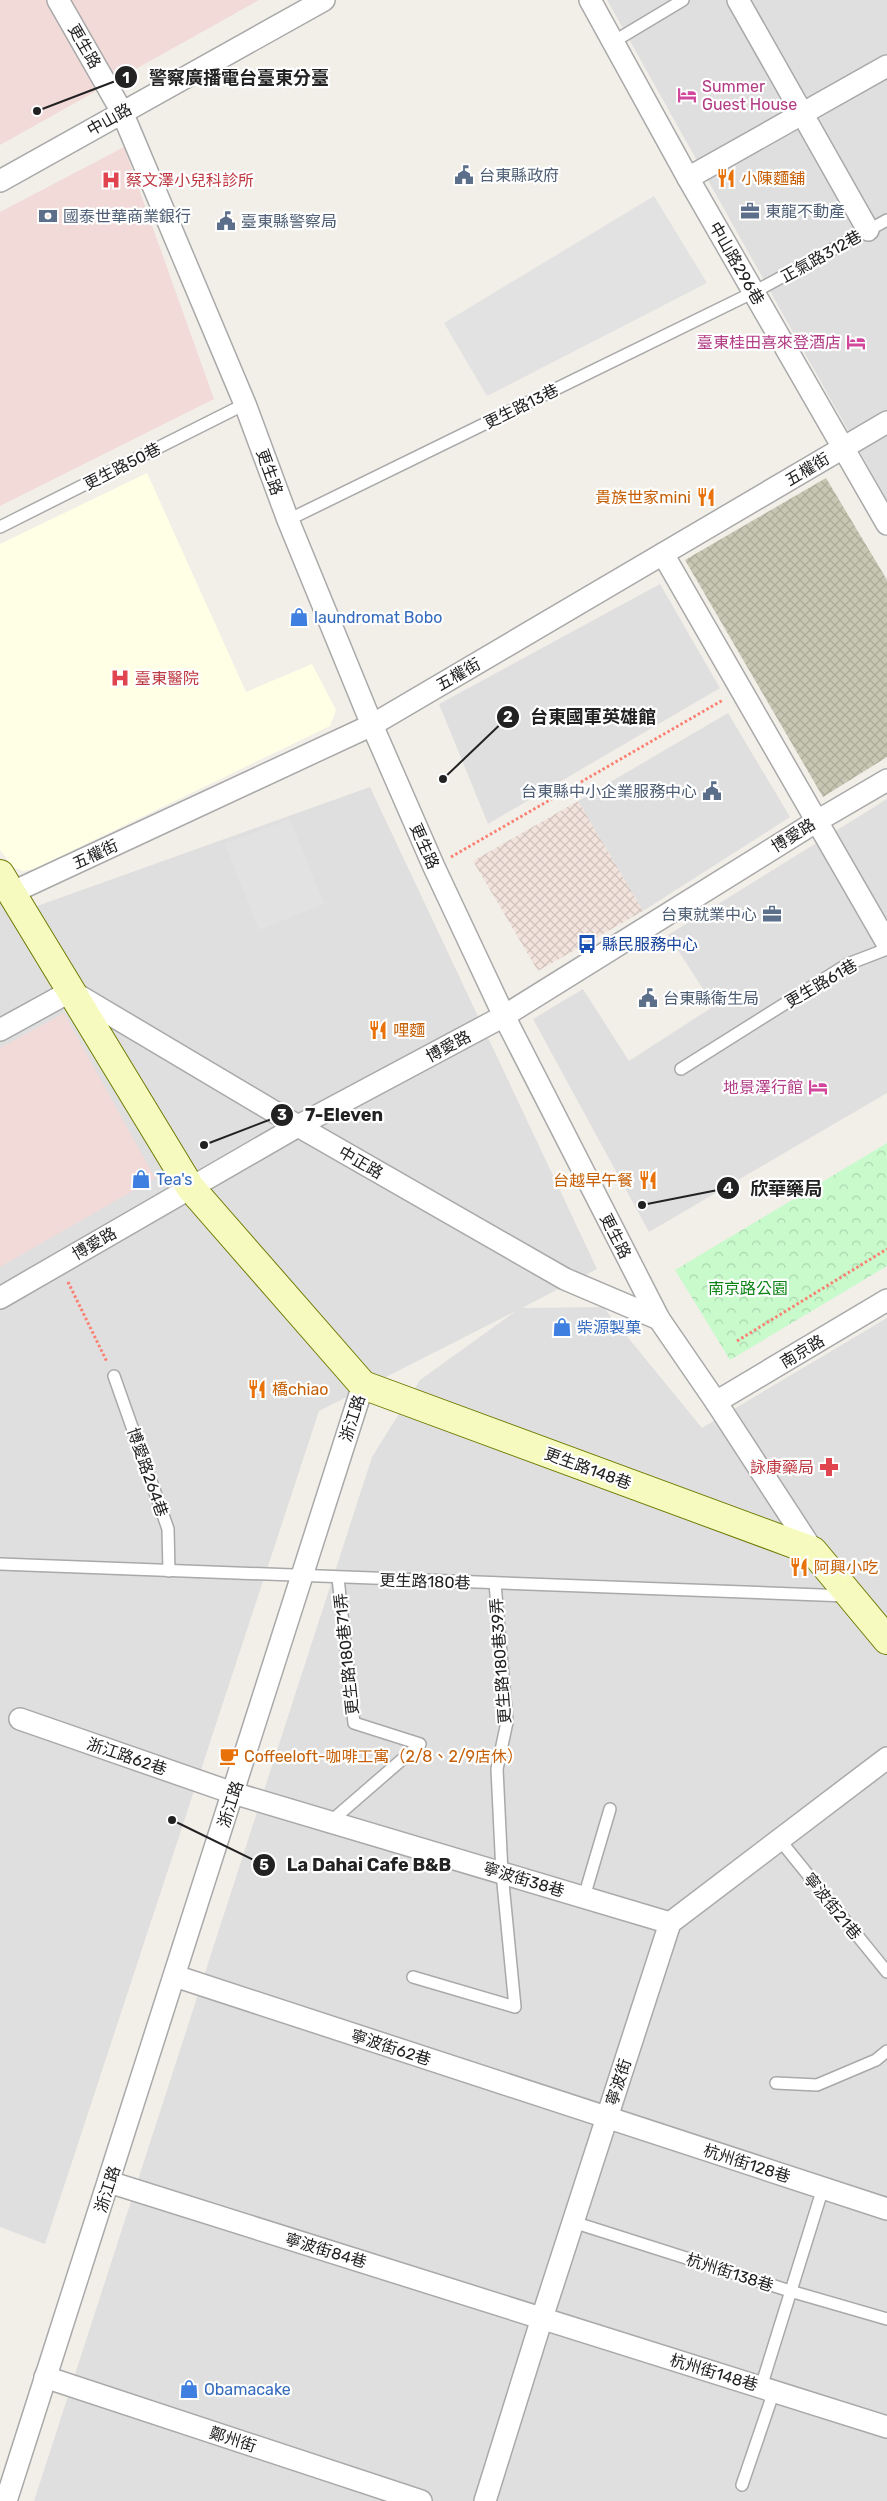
<svg xmlns="http://www.w3.org/2000/svg" width="887" height="2501" font-family="Rubik,'Noto Sans TC',sans-serif">
  <style>
    .residential { fill: #e0dfdf }
    .commercial { fill: #f2dad9 }
    .education { fill: #ffffe5 }
    .military { fill: url(#military-cross-hatch) }
    .construction { fill: url(#construction-cross-hatch) }
    .park { fill: url(#park-crowns) }
    .parking { fill: #e2e2e2 }
    .lines { fill: none; stroke-linecap: round; stroke-linejoin: round }
    .lane-casing { stroke: #a9a9a9; stroke-width: 14 }
    .street-casing { stroke: #a9a9a9; stroke-width: 24 }
    .secondary-casing { stroke: #707d05; stroke-width: 30 }
    .path { stroke: #fa8072; stroke-width: 3; stroke-dasharray: 2.5 2.5; stroke-linecap: butt }
    .lane { stroke: #fff; stroke-width: 11 }
    .street { stroke: #fff; stroke-width: 21 }
    .secondary { stroke: #f7fabf; stroke-width: 28 }
    .labels { text-anchor: middle; stroke-width: 4.5; stroke-linejoin: round; paint-order: stroke }
    .street-label { font-size: 16px; fill: #222; stroke: #fff }
    .hotel-label { font-size: 16px; fill: #b23c85; stroke: #fff; text-anchor: end }
    .service-label { font-size: 16px; fill: #4e5e75; stroke: #fff; text-anchor: start }
    .food-label { font-size: 16px; fill: #c56008; stroke: #fff; text-anchor: start }
    .health-label { font-size: 16px; fill: #be3a42; stroke: #fff; text-anchor: start }
    .shop-label { font-size: 16px; fill: #366cbe; stroke: #fff; text-anchor: start }
    .transit-label { font-size: 16px; fill: #164399; stroke: #fff; text-anchor: start }
    .park-label { font-size: 16px; fill: #0c8416; stroke: #fff }
    .leader { fill: none; stroke: #222; stroke-width: 2 }
    .callout-dot { fill: #222; stroke: #fff; stroke-width: 2 }
    .mark-label { font-size: 15px; text-anchor: middle; font-weight: bold; fill: #fff }
    .callout-label { font-size: 18px; text-anchor: middle; font-weight: bold; fill: #222; stroke: #fff; stroke-width: 4.5; stroke-linejoin: round; paint-order: stroke }
  </style>
  <defs>
    <pattern id="military-cross-hatch" width="8" height="8" patternUnits="userSpaceOnUse" patternTransform="scale(1.25)"><rect width="8" height="8" fill="#f3e3dd"/><path d="M0 0l8 8M0 8l8-8" fill="none" stroke="#d0c2bd"/></pattern>
    <pattern id="construction-cross-hatch" width="8" height="8" patternUnits="userSpaceOnUse" patternTransform="scale(1.25)"><rect width="8" height="8" fill="#c7c7b4"/><path d="M0 0l8 8M0 8l8-8" fill="none" stroke="#abab9a"/></pattern>
    <pattern id="park-crowns" width="20" height="18" patternUnits="userSpaceOnUse" patternTransform="scale(1.25)"><rect width="20" height="18" fill="#c8facc"/><path d="M2 6a3 3 0 1 1 6 0M12 15a3 3 0 1 1 6 0" fill="none" stroke="#acd6af"/></pattern>
  </defs>
  <rect width="100%" height="100%" fill="#f2efe9"/>
  <g class="residential">
    <polygon points="607,0 887,0 887,500"/>
    <polygon points="660,584 720,688 488,824 439,704"/>
    <polygon points="728,713 790,817 643,911 578,801"/>
    <polygon points="370,787 597,1269 522,1308 603,1307 702,1428 887,1318 887,2501 34,2501 372,1457 420,1380 516,1311 319,1411 45,2244 0,2227 0,897 12,915"/>
    <polygon points="887,799 887,1093 649,1232 533,1019 583,989 629,1061 714,1006 668,935"/>
  </g>
  <g class="commercial">
    <polygon points="0,0 259,0 0,145"/>
    <polygon points="124,147 214,399 0,506 0,212"/>
    <polygon points="64,1013 155,1178 0,1267 0,1048"/>
  </g>
  <polygon class="education" points="147,473 246,692 312,664 336,710 330,726 34,869 23,871 13,867 0,850 0,544"/>
  <polygon class="military" points="578,801 643,911 538,971 473,861"/>
  <polygon class="construction" points="826,478 887,580 887,757 823,797 685,560"/>
  <polygon class="park" points="887,1143 887,1266 730,1360 675,1270"/>
  <g class="parking">
    <polygon points="654,196 707,283 487,396 444,323"/>
    <polygon points="290,819 324,904 259,930 225,844"/>
  </g>
  <g class="lines">
    <g class="lane-casing">
      <g id="lane">
        <polyline points="613,42 683,0"/>
        <polyline points="288,520 754,292 887,220"/>
        <polyline points="0,527 245,404"/>
        <polyline points="681,1069 848,964 887,949"/>
        <polyline points="114,1376 168,1529 169,1571"/>
        <polyline points="0,1564 847,1596"/>
        <polyline points="330,1822 420,1744 354,1723 338,1578"/>
        <polyline points="779,1839 887,1972"/>
        <polyline points="584,1897 610,1809"/>
        <polyline points="413,1977 515,2007 502,1873 497,1769 507,1722 495,1583"/>
        <polyline points="776,2083 817,2085 876,2060 887,2051"/>
        <polyline points="573,2222 790,2291 887,2319"/>
        <polyline points="761,2387 823,2188"/>
        <polyline points="742,2485 774,2391"/>
      </g>
    </g>
    <g class="street-casing">
      <g id="street">
        <polyline points="58,0 122,112 245,404 288,520 372,725 434,867 504,1016 659,1319 716,1402 813,1551"/>
        <polyline points="590,0 688,178 887,524"/>
        <polyline points="738,0 868,230"/>
        <polyline points="688,178 887,66"/>
        <polyline points="0,181 324,0"/>
        <polyline points="663,554 887,943"/>
        <polyline points="11,893 372,725 887,422"/>
        <polyline points="0,1030 71,991 298,1126 565,1279 659,1319"/>
        <polyline points="0,1298 298,1126 504,1016 817,821 887,780"/>
        <polyline points="716,1402 887,1300"/>
        <polyline points="20,1719 233,1793 670,1923"/>
        <polyline points="175,1976 887,2209"/>
        <polyline points="109,2182 887,2427"/>
        <polyline points="45,2377 421,2501"/>
        <polyline points="6,2501 363,1385"/>
        <polyline points="485,2501 542,2318 670,1923 887,1758"/>
      </g>
    </g>
    <g class="secondary-casing">
      <polyline id="secondary" points="0,874 190,1187 363,1385 813,1551 887,1640"/>
    </g>
    <g class="path">
      <polyline points="451,857 723,700"/>
      <polyline points="68,1282 107,1362"/>
      <polyline points="737,1341 887,1249"/>
    </g>
    <use href="#lane" class="lane"/>
    <use href="#street" class="street"/>
    <use href="#secondary" class="secondary"/>
  </g>
  <defs>
    <g id="hotel-bare" transform="scale(1.5)"><path d="M-6-4.5h1.5V1H6V5H4.5V3h-9V5H-6ZM-4 0a1.8 1.8 0 1 1 3.6 0ZM.5 0V-2.5h3Q6-2.5 6 0Z" fill="#d1479c" stroke="#fff" stroke-width="2.5" paint-order="stroke"/></g>
    <g id="civic-bare" transform="scale(1.5)"><path d="M-.6-6.5H3V-4.5H.6V-3L4-1V1h2V6H-6V1h2V-1L-.6-3ZM-1.2 2.5V6h2.4V2.5Z" fill="#5c6f8a" stroke="#fff" stroke-width="2.5" paint-order="stroke"/></g>
    <g id="restaurant-bare" transform="scale(1.5)"><path d="M-5-6h1v4h1v-4h1v4h1v-4h1v5L-1.5 .5V6h-2V.5L-5-1ZM5-6V6H3V1.5H1.5Q1.5-4 5-6Z" fill="#e8710a" stroke="#fff" stroke-width="2.5" paint-order="stroke"/></g>
    <g id="hospital-bare" transform="scale(1.5)"><path d="M-5-5h3v3.5h4V-5h3V5h-3V1.5h-4V5h-3Z" fill="#e0444e" stroke="#fff" stroke-width="2.5" paint-order="stroke"/></g>
    <g id="office-bare" transform="scale(1.5)"><path d="M-6-3h4V-5.5h4V-3h4V5H-6ZM-1-4.5V-3h2v-1.5ZM-6 0V1H6V0Z" fill="#5c6f8a" stroke="#fff" stroke-width="2.5" paint-order="stroke"/></g>
    <g id="bank-bare" transform="scale(1.5)"><path d="M-6-4H6V4H-6ZM0-2.3a2.3 2.3 0 1 0 0 4.6a2.3 2.3 0 1 0 0-4.6Z" fill="#5c6f8a" stroke="#fff" stroke-width="2.5" paint-order="stroke"/></g>
    <g id="shop-bare" transform="scale(1.5)"><path d="M-5-2.5h2.3a2.7 3.5 0 0 1 5.4 0H5L5.5 6h-11ZM-1.5-2.5h3a1.5 2.3 0 0 0-3 0Z" fill="#3f7fe0" stroke="#fff" stroke-width="2.5" paint-order="stroke"/></g>
    <g id="bus-bare" transform="scale(1.5)"><path d="M-5-6H5V4H4V6H2V4H-2V6H-4V4H-5ZM-3.5-4V0h7V-4ZM-3.5 1.2v1.5H-2V1.2ZM2 1.2v1.5H3.5V1.2Z" fill="#1a4fb4" stroke="#fff" stroke-width="2.5" paint-order="stroke"/></g>
    <g id="pharmacy-bare" transform="scale(1.5)"><path d="M-2-6h4v4h4v4h-4v4h-4v-4h-4v-4h4Z" fill="#e0444e" stroke="#fff" stroke-width="2.5" paint-order="stroke"/></g>
    <g id="cafe-bare" transform="scale(1.5)"><path d="M-5.5-4.5H6V0H3Q3 3.5 0 3.5H-2.5Q-5.5 3.5-5.5 0ZM3-3.2v2h1.7v-2ZM-6 4.5H4V6H-6Z" fill="#e8710a" stroke="#fff" stroke-width="2.5" paint-order="stroke"/></g>
  </defs>
  <g fill-rule="evenodd">
    <use href="#hotel-bare" x="687" y="95"/>
    <use href="#civic-bare" x="464" y="175"/>
    <use href="#restaurant-bare" x="726" y="178"/>
    <use href="#hospital-bare" x="111" y="180"/>
    <use href="#office-bare" x="750" y="211"/>
    <use href="#bank-bare" x="48" y="216"/>
    <use href="#civic-bare" x="226" y="221"/>
    <use href="#hotel-bare" x="856" y="342"/>
    <use href="#restaurant-bare" x="706" y="497"/>
    <use href="#shop-bare" x="299" y="617"/>
    <use href="#hospital-bare" x="120" y="678"/>
    <use href="#civic-bare" x="712" y="791"/>
    <use href="#office-bare" x="772" y="914"/>
    <use href="#bus-bare" x="587" y="944"/>
    <use href="#civic-bare" x="648" y="998"/>
    <use href="#restaurant-bare" x="378" y="1030"/>
    <use href="#hotel-bare" x="818" y="1087"/>
    <use href="#shop-bare" x="141" y="1179"/>
    <use href="#restaurant-bare" x="648" y="1180"/>
    <use href="#shop-bare" x="562" y="1327"/>
    <use href="#restaurant-bare" x="257" y="1389"/>
    <use href="#pharmacy-bare" x="829" y="1467"/>
    <use href="#restaurant-bare" x="799" y="1567"/>
    <use href="#cafe-bare" x="229" y="1756"/>
    <use href="#shop-bare" x="189" y="2389"/>
  </g>
  <g class="labels">
    <g class="street-label">
      <text transform="translate(85 46) rotate(60)" y="6">更生路</text>
      <text transform="translate(109 119) rotate(-29)" y="6">中山路</text>
      <text transform="translate(821 256) rotate(-29)" y="6">正氣路312巷</text>
      <text transform="translate(737 263) rotate(60)" y="6">中山路296巷</text>
      <text transform="translate(521 406) rotate(-26)" y="6">更生路13巷</text>
      <text transform="translate(122 466) rotate(-27)" y="6">更生路50巷</text>
      <text transform="translate(807 469) rotate(-31)" y="6">五權街</text>
      <text transform="translate(270 472) rotate(70)" y="6">更生路</text>
      <text transform="translate(458 674) rotate(-30)" y="6">五權街</text>
      <text transform="translate(793 835) rotate(-32)" y="6">博愛路</text>
      <text transform="translate(425 846) rotate(66)" y="6">更生路</text>
      <text transform="translate(95 854) rotate(-25)" y="6">五權街</text>
      <text transform="translate(821 983) rotate(-30)" y="6">更生路61巷</text>
      <text transform="translate(448 1046) rotate(-28)" y="6">博愛路</text>
      <text transform="translate(361 1162) rotate(30)" y="6">中正路</text>
      <text transform="translate(616 1236) rotate(63)" y="6">更生路</text>
      <text transform="translate(94 1243) rotate(-30)" y="6">博愛路</text>
      <text transform="translate(802 1351) rotate(-31)" y="6">南京路</text>
      <text transform="translate(352 1418) rotate(-72)" y="6">浙江路</text>
      <text transform="translate(588 1468) rotate(20)" y="6">更生路148巷</text>
      <text transform="translate(148 1472) rotate(71)" y="6">博愛路264巷</text>
      <text transform="translate(425 1581) rotate(2)" y="6">更生路180巷</text>
      <text transform="translate(346 1654) rotate(-96)" y="6">更生路180巷71弄</text>
      <text transform="translate(500 1661) rotate(-94)" y="6">更生路180巷39弄</text>
      <text transform="translate(127 1756) rotate(19)" y="6">浙江路62巷</text>
      <text transform="translate(230 1804) rotate(-72)" y="6">浙江路</text>
      <text transform="translate(524 1879) rotate(17)" y="6">寧波街38巷</text>
      <text transform="translate(833 1906) rotate(51)" y="6">寧波街21巷</text>
      <text transform="translate(391 2047) rotate(18)" y="6">寧波街62巷</text>
      <text transform="translate(618 2082) rotate(-72)" y="6">寧波街</text>
      <text transform="translate(747 2163) rotate(18)" y="6">杭州街128巷</text>
      <text transform="translate(107 2189) rotate(-72)" y="6">浙江路</text>
      <text transform="translate(326 2250) rotate(17)" y="6">寧波街84巷</text>
      <text transform="translate(730 2272) rotate(18)" y="6">杭州街138巷</text>
      <text transform="translate(714 2372) rotate(17)" y="6">杭州街148巷</text>
      <text transform="translate(233 2439) rotate(18)" y="6">鄭州街</text>
    </g>
    <g class="hotel-label">
      <text x="702" y="92" text-anchor="start">Summer<tspan x="702" dy="18">Guest House</tspan></text>
      <text x="841" y="348">臺東桂田喜來登酒店</text>
      <text x="803" y="1093">地景澤行館</text>
    </g>
    <g class="service-label">
      <text x="479" y="181">台東縣政府</text>
      <text x="765" y="217">東龍不動產</text>
      <text x="63" y="222">國泰世華商業銀行</text>
      <text x="241" y="227">臺東縣警察局</text>
      <text x="697" y="797" text-anchor="end">台東縣中小企業服務中心</text>
      <text x="757" y="920" text-anchor="end">台東就業中心</text>
      <text x="663" y="1004">台東縣衛生局</text>
    </g>
    <g class="food-label">
      <text x="741" y="184">小陳麵舖</text>
      <text x="691" y="503" text-anchor="end">貴族世家mini</text>
      <text x="393" y="1036">哩麵</text>
      <text x="633" y="1186" text-anchor="end">台越早午餐</text>
      <text x="272" y="1395">橋chiao</text>
      <text x="814" y="1573">阿興小吃</text>
      <text x="244" y="1762">Coffeeloft-咖啡工寓（2/8、2/9店休）</text>
    </g>
    <g class="health-label">
      <text x="126" y="186">蔡文澤小兒科診所</text>
      <text x="135" y="684">臺東醫院</text>
      <text x="814" y="1473" text-anchor="end">詠康藥局</text>
    </g>
    <g class="shop-label">
      <text x="314" y="623">laundromat Bobo</text>
      <text x="156" y="1185">Tea's</text>
      <text x="577" y="1333">柴源製菓</text>
      <text x="204" y="2395">Obamacake</text>
    </g>
    <g class="transit-label">
      <text x="602" y="950">縣民服務中心</text>
    </g>
    <g class="park-label">
      <text x="748" y="1294">南京路公園</text>
    </g>
  </g>
  <path class="leader" d="M37 111L126 77M443 779L508 717M204 1145L282 1115M642 1205L728 1188M172 1820L264 1865"/>
  <g class="callout-dot">
    <circle cx="37" cy="111" r="5"/>
    <circle cx="443" cy="779" r="5"/>
    <circle cx="204" cy="1145" r="5"/>
    <circle cx="642" cy="1205" r="5"/>
    <circle cx="172" cy="1820" r="5"/>
    <circle cx="126" cy="77" r="12"/>
    <circle cx="508" cy="717" r="12"/>
    <circle cx="282" cy="1115" r="12"/>
    <circle cx="728" cy="1188" r="12"/>
    <circle cx="264" cy="1865" r="12"/>
  </g>
  <g class="mark-label">
    <text x="126" y="83">1</text>
    <text x="508" y="722">2</text>
    <text x="282" y="1120">3</text>
    <text x="728" y="1193">4</text>
    <text x="264" y="1870">5</text>
  </g>
  <g class="callout-label">
    <text x="239" y="84">警察廣播電台臺東分臺</text>
    <text x="593" y="723">台東國軍英雄館</text>
    <text x="344" y="1121">7-Eleven</text>
    <text x="786" y="1195">欣華藥局</text>
    <text x="369" y="1871">La Dahai Cafe B&amp;B</text>
  </g>
</svg>
